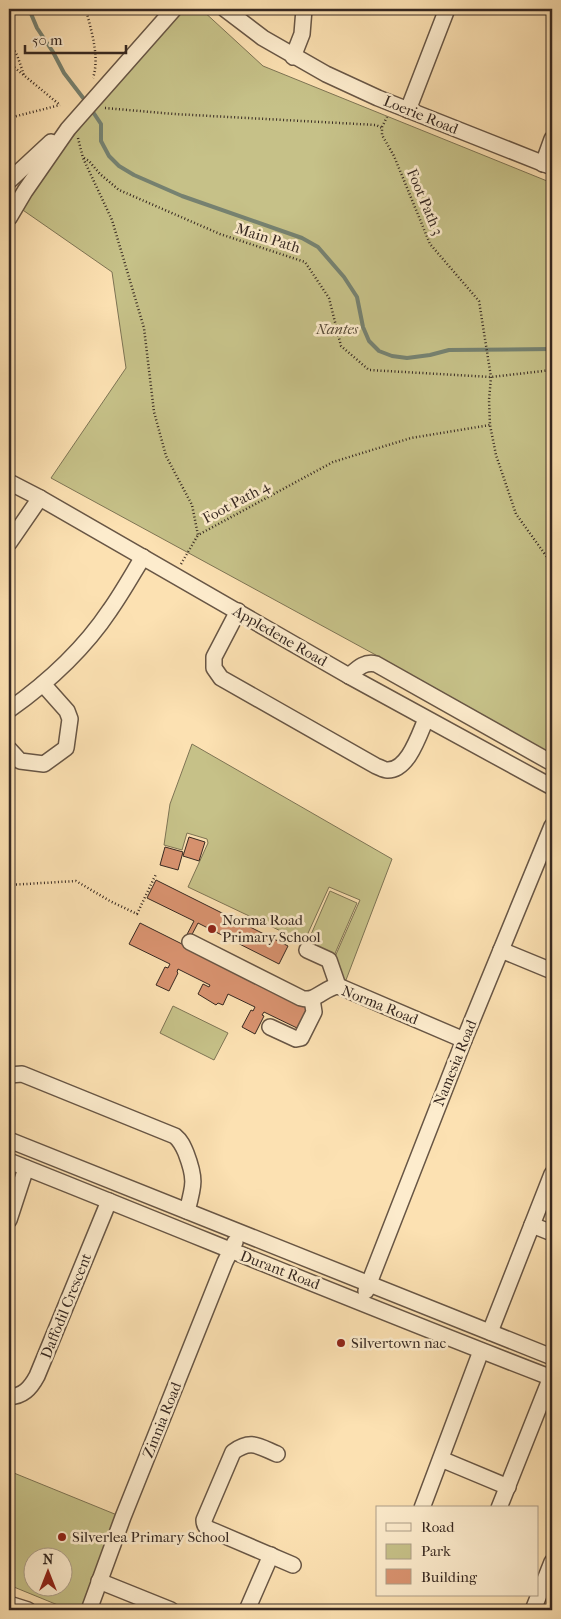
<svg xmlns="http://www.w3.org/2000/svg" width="561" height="1619" font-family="'IM FELL French Canon',serif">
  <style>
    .green { fill: #c6c188; stroke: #7e7454; fill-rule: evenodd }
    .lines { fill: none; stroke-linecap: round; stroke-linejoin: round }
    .stream { stroke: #768271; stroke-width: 4 }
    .building { fill: #d99370; stroke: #362821 }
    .minor-casing { stroke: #685645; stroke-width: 18 }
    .path { stroke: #362821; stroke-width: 2.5; stroke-dasharray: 1 2.5; stroke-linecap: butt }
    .minor { stroke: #fdeccd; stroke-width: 15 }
    .poi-dot { fill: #8f2418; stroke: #fdeccd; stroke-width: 2 }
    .labels { text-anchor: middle; stroke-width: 5; stroke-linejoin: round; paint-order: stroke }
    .street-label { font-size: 15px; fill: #362821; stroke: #fdeccd }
    .park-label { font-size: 15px; font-style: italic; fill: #5a4e3b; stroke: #fdeccd }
    .poi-label { font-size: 15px; fill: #362821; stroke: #fdeccd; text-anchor: start }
  </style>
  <rect width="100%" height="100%" fill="#fce1b2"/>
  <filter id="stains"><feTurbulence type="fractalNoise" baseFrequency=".004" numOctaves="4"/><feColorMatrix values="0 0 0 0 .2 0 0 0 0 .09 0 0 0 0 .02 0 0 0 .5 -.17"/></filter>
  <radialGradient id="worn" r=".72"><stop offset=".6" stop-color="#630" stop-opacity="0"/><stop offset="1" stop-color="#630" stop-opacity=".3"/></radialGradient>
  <g class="green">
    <polygon points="176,9 201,9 263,66 552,183 552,754 374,654 51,478 126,368 112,272 17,206"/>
    <polygon points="192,744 392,859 346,980 344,980 334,959 360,900 329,887 304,942 188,887 208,843 207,839 187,833 182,850 164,845 170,804"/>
    <polygon points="330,891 357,903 333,958 306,946"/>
    <polygon points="173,1006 228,1033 214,1060 160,1033"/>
    <path d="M9 1471 122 1517 89 1610H70L9 1585ZM32 1556H62V1586H32Z"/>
  </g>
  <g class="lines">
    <g class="stream">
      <polyline points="29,9 37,28 53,52 64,73 87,103"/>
      <polyline points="91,109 101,124 101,141 109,156 119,166 134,175 182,196 302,238 318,247 344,277 357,297 363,327 369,341 379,351 392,356 407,358 430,355 449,350 552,349"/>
    </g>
  </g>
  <g class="building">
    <polygon points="189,837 205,842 199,861 183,856"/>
    <polygon points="165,847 183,852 178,870 160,865"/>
    <polygon points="156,880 288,946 279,964 198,923 186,946 308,1007 297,1028 264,1012 262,1015 264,1016 255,1034 242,1027 251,1010 253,1011 255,1007 228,994 223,1005 218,1003 216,1005 198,994 203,984 209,987 210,985 178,969 177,972 178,973 169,991 156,985 165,967 168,968 170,964 129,944 140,923 182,944 194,921 147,898"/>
  </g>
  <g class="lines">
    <g class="minor-casing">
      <g id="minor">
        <polyline points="225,9 263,38 326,74 378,98 552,167"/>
        <polyline points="293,57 302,34 304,9"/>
        <polyline points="408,110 447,9"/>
        <polyline points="543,164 552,139"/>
        <polyline points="9,181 51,142"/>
        <polyline points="9,218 25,191 68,129 174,9"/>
        <polyline points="9,482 40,498 349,676 552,787"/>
        <polyline points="9,543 40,498"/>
        <path d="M238 611 214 657V668L221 678 376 766C379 767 384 770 387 770 408 771 419 735 426 719"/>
        <path d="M349 676C357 669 364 661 376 664L552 763"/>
        <path d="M9 710C47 683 84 649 110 610 122 593 132 575 143 557"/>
        <polyline points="9,749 20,761 44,764 66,748 70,719 67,711 43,684"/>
        <path d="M190 942 301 998C316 1003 323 988 338 986L464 1040"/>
        <polyline points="307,950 329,960 338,986"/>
        <polyline points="501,950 552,971"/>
        <polyline points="270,1027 296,1039 301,1038 314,1012 312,999"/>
        <path d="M9 1075 22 1074 27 1076 175 1136C181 1141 183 1146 186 1153 196 1179 194 1185 187 1211"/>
        <polyline points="9,1140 552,1357"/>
        <path d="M9 1161C190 1233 370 1308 552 1378"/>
        <polyline points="9,1220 26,1168"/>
        <polyline points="532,1225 552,1233"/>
        <polyline points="366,1291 464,1040 552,826"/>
        <polyline points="490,1332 552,1174"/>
        <path d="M9 1397C23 1396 30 1389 37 1376L109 1201"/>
        <path d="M277 1454C258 1446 251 1439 233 1452L204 1520C204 1528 209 1529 216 1532L293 1565"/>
        <polyline points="441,1459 508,1487"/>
        <polyline points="422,1508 481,1351"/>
        <polyline points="499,1508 551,1377"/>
        <polyline points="99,1581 171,1610"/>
        <polyline points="9,1604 28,1610"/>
        <polyline points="89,1610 123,1517 225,1262 235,1242"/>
        <polyline points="247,1610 271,1555"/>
        <polyline points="533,1610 552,1562"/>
      </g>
    </g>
    <g class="path">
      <path d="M86 9C91 31 100 56 93 78"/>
      <polyline points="9,42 17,55 24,75"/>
      <polyline points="9,63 60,105"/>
      <polyline points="105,108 174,114 376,125 382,128 382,135 394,156 430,244 479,301 491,377 489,400 490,425 496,455 516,514 552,564"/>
      <polyline points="9,118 60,105"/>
      <polyline points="382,127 387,117"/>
      <polyline points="78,138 83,158 112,220 144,328 154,412 166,456 192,505 198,535 333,462 411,438 490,425"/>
      <polyline points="84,158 89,161 100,174 119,190 220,234 305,262 329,298 341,346 369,370 491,377 552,370"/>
      <polyline points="181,564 198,535"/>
      <path d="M552 649C549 659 548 670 552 680"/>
      <polyline points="9,885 76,881 110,901 137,914 156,874"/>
    </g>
    <use href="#minor" class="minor"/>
  </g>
  <g class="poi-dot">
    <circle cx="212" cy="929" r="5"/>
    <circle cx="341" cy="1343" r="5"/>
    <circle cx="62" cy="1537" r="5"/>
  </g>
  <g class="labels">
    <g class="street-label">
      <text transform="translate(421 115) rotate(22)" y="5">Loerie Road</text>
      <text transform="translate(425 202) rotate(67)" y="5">Foot Path 3</text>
      <text transform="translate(268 238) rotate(18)" y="5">Main Path</text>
      <text transform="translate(236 502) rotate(-28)" y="5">Foot Path 4</text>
      <text transform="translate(280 636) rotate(30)" y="5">Appledene Road</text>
      <text transform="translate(380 1005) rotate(22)" y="5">Norma Road</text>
      <text transform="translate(455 1063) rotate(-68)" y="5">Namesia Road</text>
      <text transform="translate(280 1270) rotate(21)" y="5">Durant Road</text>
      <text transform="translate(66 1306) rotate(-68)" y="5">Daffodil Crescent</text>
      <text transform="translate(162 1420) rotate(-68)" y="5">Zinnia Road</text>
    </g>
    <g class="park-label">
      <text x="337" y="334">Nantes</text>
    </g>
    <g class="poi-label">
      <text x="222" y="925">Norma Road<tspan x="222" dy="17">Primary School</tspan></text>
      <text x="351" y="1348">Silvertown nac</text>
      <text x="72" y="1542">Silverlea Primary School</text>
    </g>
  </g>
  <rect width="561" height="1619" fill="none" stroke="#fce1b2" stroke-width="30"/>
  <rect x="10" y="10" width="541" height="1599" fill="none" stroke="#362821" stroke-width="2.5"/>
  <rect x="15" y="15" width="531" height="1589" fill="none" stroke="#362821"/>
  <rect x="376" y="1506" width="162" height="90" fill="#fdeccd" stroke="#ad9e88"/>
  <rect x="386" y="1523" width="25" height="8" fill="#fdeccd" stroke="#ad9e88"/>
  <text x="421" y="1532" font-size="15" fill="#362821">Road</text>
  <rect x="386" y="1544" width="25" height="15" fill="#c6c188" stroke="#ad9e88"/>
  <text x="421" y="1556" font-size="15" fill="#362821">Park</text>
  <rect x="386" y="1569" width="25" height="15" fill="#d99370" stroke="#ad9e88"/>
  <text x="421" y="1582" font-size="15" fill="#362821">Building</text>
  <g transform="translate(48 1572)"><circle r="24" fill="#fdeccd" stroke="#ad9e88"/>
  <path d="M0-4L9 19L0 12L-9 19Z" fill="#8f2418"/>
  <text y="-8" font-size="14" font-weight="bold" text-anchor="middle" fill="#362821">N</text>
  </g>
  <path d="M25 45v8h101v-8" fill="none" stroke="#362821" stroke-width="2.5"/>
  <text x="32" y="45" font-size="15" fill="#362821" stroke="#fdeccd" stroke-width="4" paint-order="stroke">50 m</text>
  <rect width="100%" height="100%" filter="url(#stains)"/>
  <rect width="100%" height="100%" fill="url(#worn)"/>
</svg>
